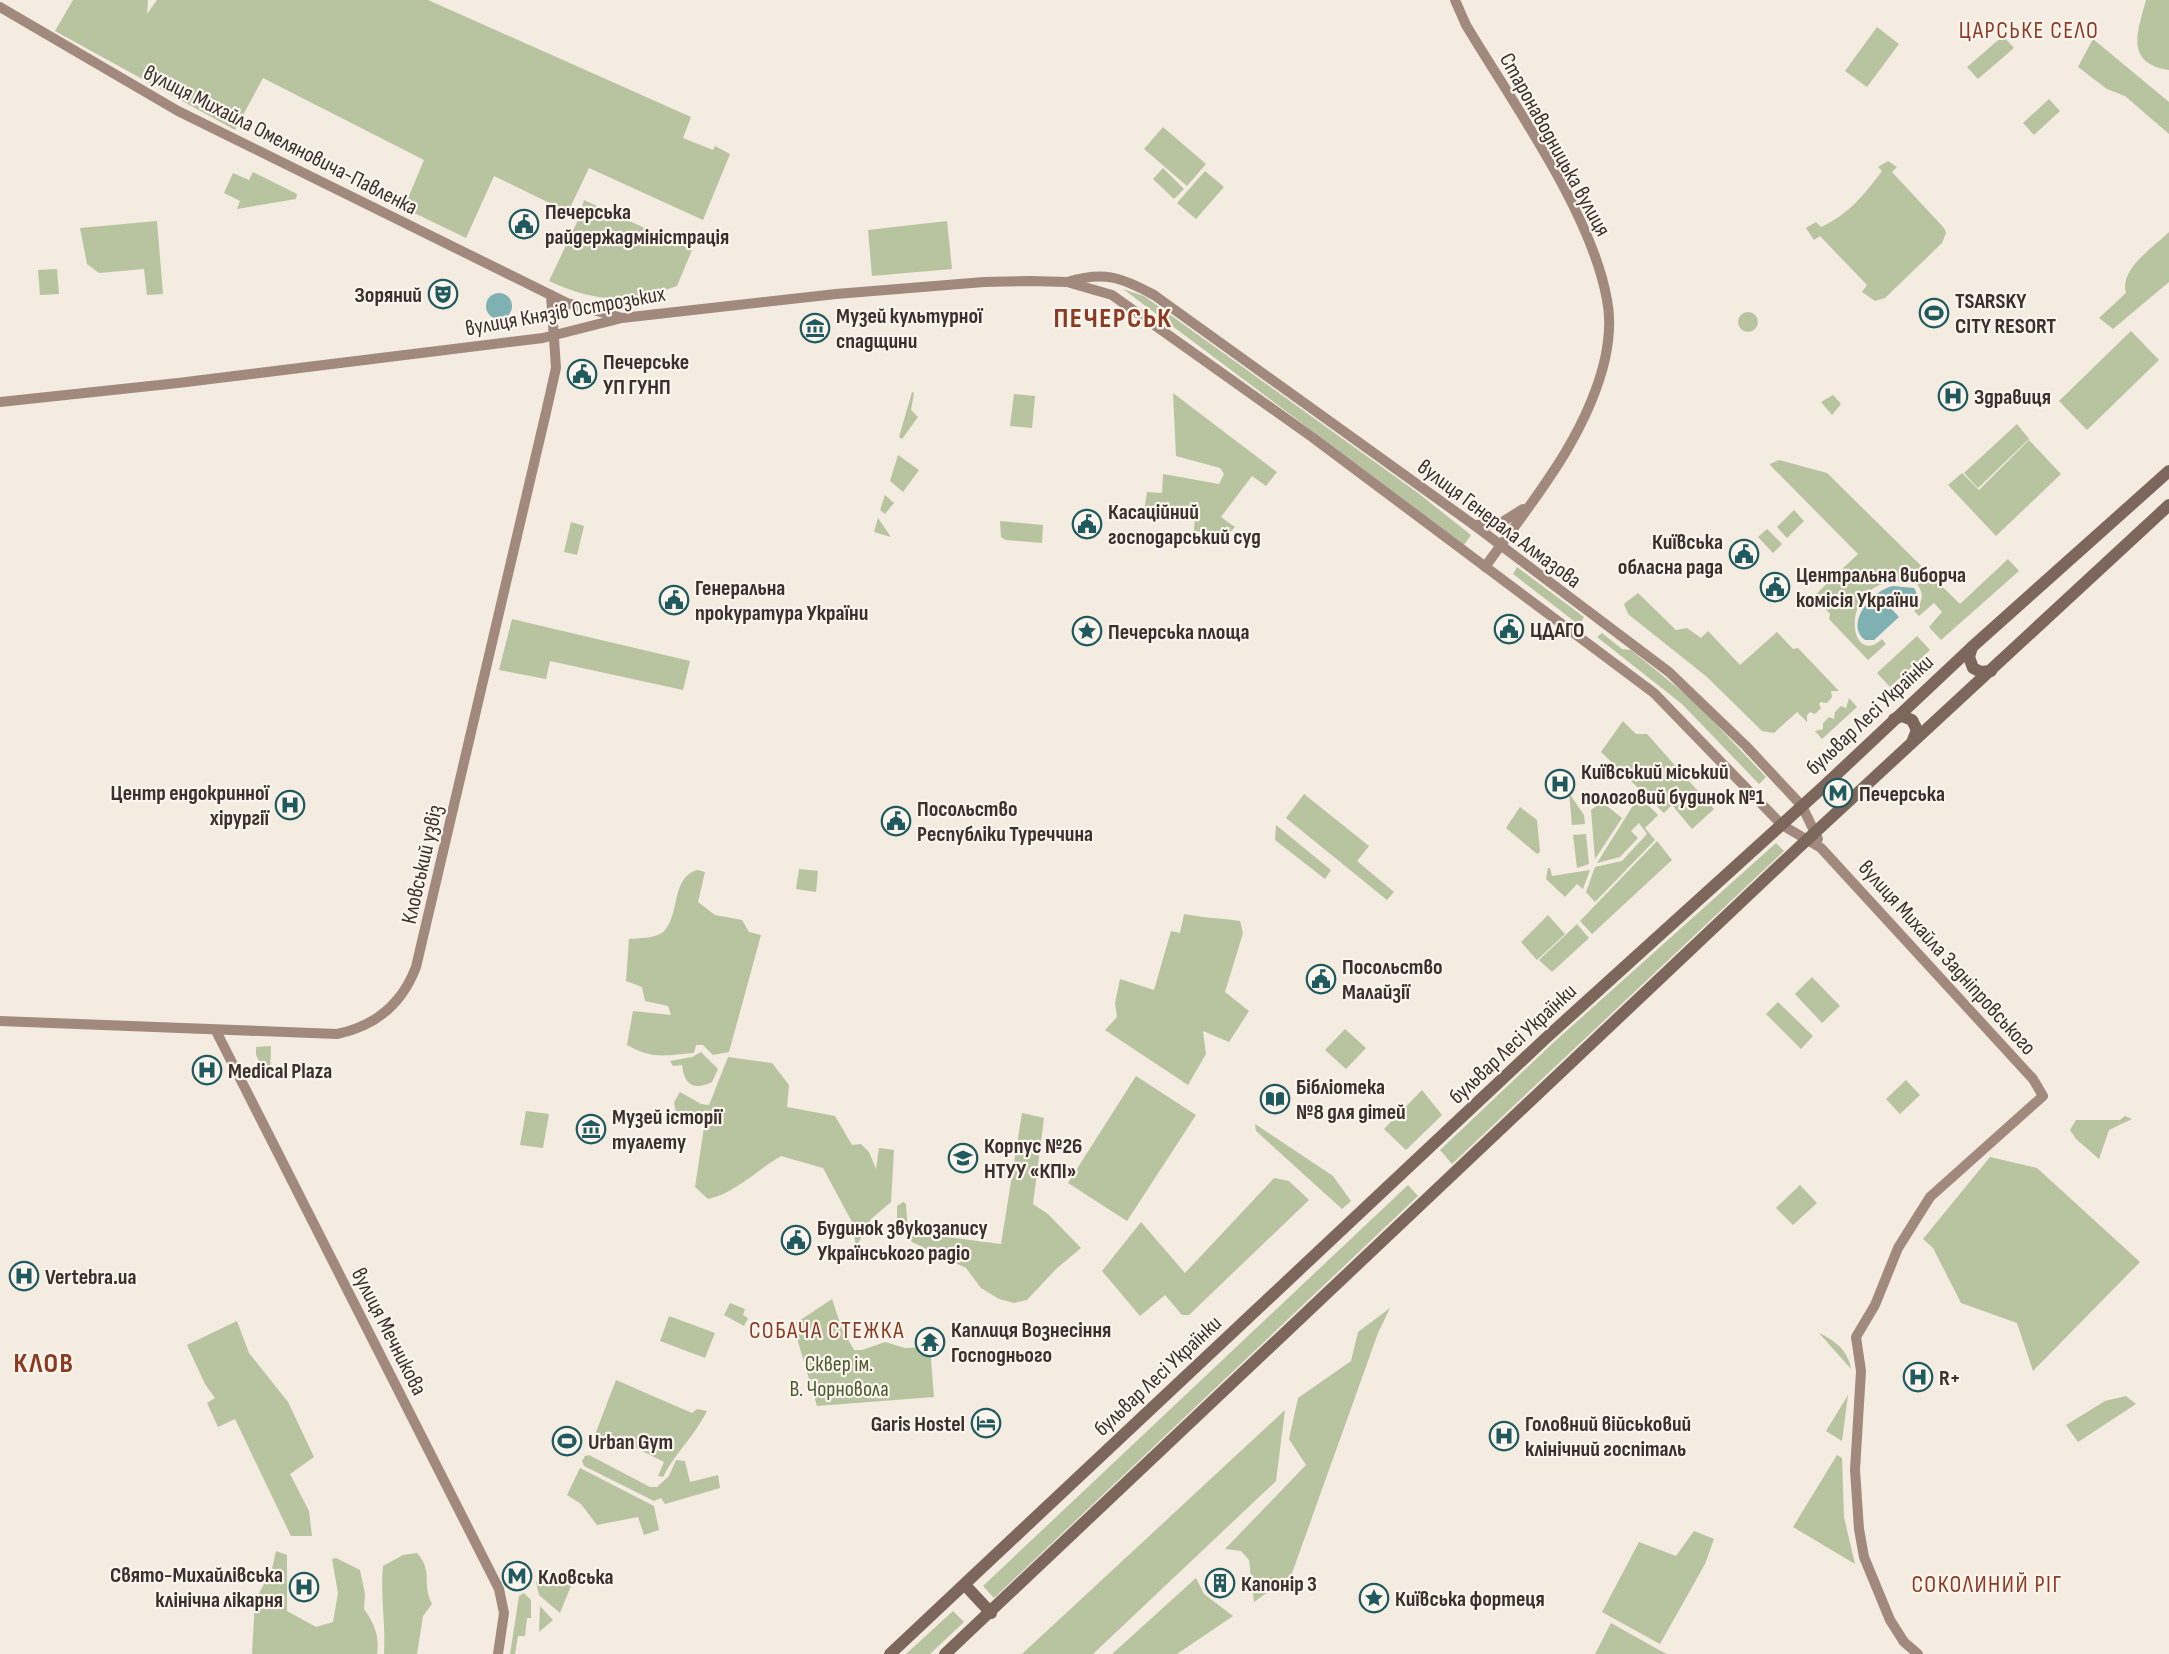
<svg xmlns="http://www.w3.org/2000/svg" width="2169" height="1654" font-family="'Sofia Sans Condensed',sans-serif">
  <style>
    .green { fill: #b8c4a0 }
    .water { fill: #7fb0b2 }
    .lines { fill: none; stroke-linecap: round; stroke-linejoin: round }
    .secondary { stroke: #a18a7d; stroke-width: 10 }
    .primary { stroke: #7d675c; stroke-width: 12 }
    .labels { text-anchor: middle; stroke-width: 4.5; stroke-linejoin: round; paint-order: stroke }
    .street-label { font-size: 22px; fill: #3b302b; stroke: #fbf5ee }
    .poi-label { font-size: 22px; font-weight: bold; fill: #3b302b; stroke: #fbf5ee; text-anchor: start }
    .park-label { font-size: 22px; fill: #4a5a2e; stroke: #fbf5ee }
    .neighbourhood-label { font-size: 24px; letter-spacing: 1.5px; fill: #8c3b22; stroke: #fbf5ee }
    .district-label { font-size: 28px; font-weight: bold; letter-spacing: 1.5px; fill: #8c3b22; stroke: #fbf5ee }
  </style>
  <rect width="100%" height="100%" fill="#f4ebe1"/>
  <g class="green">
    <polygon points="73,0 148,0 147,14 157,0 428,0 691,117 683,138 713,150 715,146 730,154 703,220 589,168 568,212 494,176 466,238 404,208 424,160 263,78 235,130 55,31"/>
    <path d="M2146 0H2169V70C2124 63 2138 31 2146 0Z"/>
    <polygon points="1877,27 1899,44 1867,87 1845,71"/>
    <polygon points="2003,36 2014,48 1978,79 1967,67"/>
    <polygon points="2093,39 2169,102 2169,134 2125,96 2107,89 2078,67"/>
    <polygon points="2049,99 2060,111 2034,135 2023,123"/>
    <polygon points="1163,127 1206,164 1187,186 1144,149"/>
    <path d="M1888 161 1897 167 1892 172 1944 228 1946 233 1942 243 1885 298 1875 301 1862 292 1867 285 1820 236 1814 240 1806 228 1816 222 1821 227C1849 214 1864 195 1882 171L1878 167Z"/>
    <polygon points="1163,168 1184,189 1174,199 1153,179"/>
    <polygon points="1205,171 1224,187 1196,219 1177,203"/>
    <polygon points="253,172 297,194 296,199 237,209 240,201 224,193 233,173 249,180"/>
    <path d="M584 200 692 250 677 286C630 303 595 303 549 281L579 218Z"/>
    <polygon points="157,221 163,294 147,295 144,269 99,273 87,264 80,228"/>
    <polygon points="947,221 952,269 872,276 868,230"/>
    <path d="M2169 232V282L2113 329 2099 318 2126 293C2119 269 2154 247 2169 232Z"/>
    <polygon points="57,269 59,294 40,295 38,270"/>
    <polygon points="1123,289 1144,296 1418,493 1471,535 1464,545"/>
    <circle cx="1748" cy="322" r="10"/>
    <polygon points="2131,331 2159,360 2087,430 2059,401"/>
    <polygon points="912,392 914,393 911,410 918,417 902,439 899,437"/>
    <polygon points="1173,393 1277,472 1266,486 1252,476 1221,517 1235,527 1229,533 1194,531 1195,514 1144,512 1147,492 1162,493 1163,474 1219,484 1224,474 1220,468 1176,456"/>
    <polygon points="1014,394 1035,396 1032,428 1010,426"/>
    <polygon points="1833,395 1841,404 1832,415 1821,402"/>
    <polygon points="2017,424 2029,439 1978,488 1964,473"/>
    <polygon points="2029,440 2061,474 1996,536 1948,485 1962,473 1979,490"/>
    <polygon points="898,455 919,470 903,492 890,481"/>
    <path d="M1779 460 1827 473 1960 604 2008 559 2019 571 1941 640 1929 627 1942 612 1934 603 1919 616 1914 611C1923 601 1925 594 1916 583 1835 567 1846 673 1882 639L1886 644 1868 660 1829 619 1830 614 1814 596 1858 554 1771 466 1770 464Z"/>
    <polygon points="885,495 894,503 885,514 880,510"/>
    <polygon points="1794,510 1804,521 1787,538 1777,527"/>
    <polygon points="878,518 891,537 874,532"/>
    <polygon points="1000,521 1043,525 1042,543 1006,540 1001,537"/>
    <polygon points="571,522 584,526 577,555 564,552"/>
    <polygon points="1767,529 1782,544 1773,553 1758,537"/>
    <polygon points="1517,567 1584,617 1579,625 1513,574"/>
    <polygon points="1638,593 1676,630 1687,628 1701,638 1708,631 1740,665 1777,632 1793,649 1798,648 1839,691 1831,691 1832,697 1827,703 1821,702 1819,704 1821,708 1815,714 1810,712 1807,715 1807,722 1797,712 1774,733 1762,731 1707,677 1628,614 1624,604"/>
    <polygon points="512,619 690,661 683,690 550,661 546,679 499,670"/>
    <polygon points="1602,633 1622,649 1631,650 1695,702 1766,777 1759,784 1682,704 1597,637"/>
    <polygon points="1917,636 1930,650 1890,687 1877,673"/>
    <polygon points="1849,698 1857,707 1822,739 1815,731 1823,729 1823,723 1829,717 1834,719 1835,712 1841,706 1846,708"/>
    <polygon points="1623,721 1636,734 1647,734 1714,809 1692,829 1672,805 1664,813 1601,752"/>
    <polygon points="1634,791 1658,815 1645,828 1655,840 1595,902 1586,892 1595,867 1622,861 1647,834 1639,823 1631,831 1638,838 1620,857 1597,863 1634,804"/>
    <polygon points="1569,793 1584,815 1585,824 1572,825"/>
    <polygon points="1304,794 1369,846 1357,861 1394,892 1387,900 1286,818"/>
    <polygon points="1602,802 1622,818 1595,859 1591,810"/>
    <polygon points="1520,807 1537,820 1540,852 1537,854 1506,828"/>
    <polygon points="1276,825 1331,870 1325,879 1275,840"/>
    <polygon points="1586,834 1589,864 1577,868 1573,835"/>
    <polygon points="1657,841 1672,860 1592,934 1580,921"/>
    <polygon points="1776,843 1784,851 1452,1164 1440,1150 1553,1043"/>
    <polygon points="1548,868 1550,868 1552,876 1590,870 1583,889 1577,884 1565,897 1546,879"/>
    <polygon points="799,869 818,871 816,892 796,889"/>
    <path d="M697 870 705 872 698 902 715 915 742 920 749 932 761 935 729 1052 713 1055 703 1045H696L694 1053C666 1055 653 1060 627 1045L633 1011 671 1015 668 1006 645 1001 642 987 626 981 629 939C639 938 658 939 665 930 680 913 671 878 697 870Z"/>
    <path d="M1184 914C1203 918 1221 918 1240 921L1243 933 1225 992 1249 1011 1229 1042 1203 1031 1206 1054 1188 1085 1105 1030 1117 1017 1115 1003 1120 979 1154 990 1171 931 1180 933Z"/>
    <polygon points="1548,915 1565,934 1537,960 1521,942"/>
    <polygon points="1577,924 1589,938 1552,972 1539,960"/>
    <polygon points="1812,977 1840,1006 1822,1023 1795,994"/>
    <polygon points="1778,1002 1813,1036 1801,1049 1766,1014"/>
    <polygon points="1345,1029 1366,1048 1346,1069 1325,1050"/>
    <polygon points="271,1046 270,1075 266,1076 256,1055 256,1047"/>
    <path d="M701 1052 718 1069 712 1082C694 1091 684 1085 682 1065L673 1066 670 1061 692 1057Z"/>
    <path d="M728 1057 772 1063 789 1085 787 1107 835 1116 852 1145 861 1144 869 1152 876 1169 879 1148 894 1150 891 1202 871 1219 856 1247 852 1222 823 1168 781 1156C757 1170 734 1194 708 1199L695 1187 705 1121 676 1113 674 1102 680 1092 701 1104 709 1105Z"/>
    <polygon points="1136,1076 1196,1115 1127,1221 1068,1183"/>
    <polygon points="1906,1080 1920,1095 1900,1114 1886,1099"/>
    <polygon points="1422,1090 1442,1115 1406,1150 1384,1129"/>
    <polygon points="526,1111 549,1114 543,1148 520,1145"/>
    <polygon points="1022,1113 1044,1118 1033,1204 1048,1214 1081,1248 1056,1269 1027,1300 1014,1303 999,1299 981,1288 966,1268 912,1242 904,1234 897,1220 897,1206 903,1202 906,1204 908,1232 1001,1244"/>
    <polygon points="2125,1116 2132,1119 2109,1130 2099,1159 2076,1139 2070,1130 2076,1120 2120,1120"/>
    <polygon points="1255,1124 1333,1176 1351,1201 1342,1209 1256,1131"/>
    <polygon points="1990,1157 2037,1168 2140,1262 2033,1371 2017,1323 1961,1303 1933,1248 1923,1239"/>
    <polygon points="1274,1178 1289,1181 1309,1200 1189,1315 1182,1315 1165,1295 1140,1316 1102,1271 1141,1222 1185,1273"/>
    <polygon points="1408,1185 1418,1196 994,1598 983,1586"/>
    <polygon points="1800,1185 1817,1203 1793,1225 1776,1208"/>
    <polygon points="832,1299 842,1329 854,1350 862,1350 885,1342 905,1348 930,1347 934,1397 817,1406 793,1325"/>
    <polygon points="730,1303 745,1309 743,1315 748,1318 744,1326 724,1315"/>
    <polygon points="1390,1308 1378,1333 1291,1576 1254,1602 1249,1560 1241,1551 1225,1549 1306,1465 1289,1439 1298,1398 1351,1361 1358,1332"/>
    <polygon points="669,1316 715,1333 705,1358 660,1341"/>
    <polygon points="237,1321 249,1353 288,1402 314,1457 290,1474 309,1511 312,1536 291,1536 235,1419 218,1427 207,1403 215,1398 205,1384 187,1345"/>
    <path d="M1819 1333C1836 1341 1848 1351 1851 1369Z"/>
    <path d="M616 1380 692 1413 697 1409 707 1411C693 1438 676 1452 663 1477L658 1476 664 1462 606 1433 598 1447 591 1445Z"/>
    <polygon points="1848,1395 1842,1441 1826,1431"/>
    <polygon points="2126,1396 2136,1404 2078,1442 2066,1425 2105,1401"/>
    <polygon points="1285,1410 1276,1481 1093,1654 1022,1654"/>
    <polygon points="589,1455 650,1487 657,1487 669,1476 676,1460 685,1461 690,1482 718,1475 720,1488 665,1504 661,1498 654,1501 584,1466 582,1461 585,1456"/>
    <polygon points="1837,1455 1842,1458 1844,1517 1855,1564 1793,1527"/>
    <polygon points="580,1468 654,1506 659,1530 644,1535 638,1517 597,1525 581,1504 567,1495"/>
    <polygon points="1694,1531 1714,1539 1705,1564 1660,1644 1602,1612 1639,1542 1676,1556"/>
    <path d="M276 1551 287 1555V1611L316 1627 333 1622 338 1593 332 1559 336 1558 360 1570 365 1594 364 1609C374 1623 380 1637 377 1654H252L255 1601 272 1569Z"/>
    <path d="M417 1553C434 1573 421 1582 432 1604L423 1616 417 1654H384C386 1624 380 1595 383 1566L403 1555Z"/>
    <polygon points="577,1571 560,1613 539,1595 536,1582"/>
    <polygon points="1196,1578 1204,1594 1233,1616 1177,1654 1112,1654"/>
    <polygon points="524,1593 531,1600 531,1618 527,1618 525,1636 518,1636 515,1654 510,1654 519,1596"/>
    <polygon points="540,1606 553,1620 539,1632"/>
    <polygon points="953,1611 964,1622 930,1654 906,1654"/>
    <polygon points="1611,1623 1659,1650 1667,1654 1595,1654"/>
  </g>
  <g class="water">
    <circle cx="499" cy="306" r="13"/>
    <path d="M1893 586 1914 588C1919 595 1917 602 1911 606L1896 590 1884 601 1899 617 1874 640H1865C1844 623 1873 590 1893 586Z"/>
  </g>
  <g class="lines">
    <g class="secondary">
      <path d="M1455 0 1466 25C1512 102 1592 213 1607 300 1611 319 1609 340 1605 359 1587 437 1531 503 1485 567"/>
      <polyline points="0,7 178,111 567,303 619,317"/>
      <path d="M1067 282C1104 271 1121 277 1154 295L1474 525 1669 672 1746 746 1802 806 1818 839"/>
      <polyline points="0,402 178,383 543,338 622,318 836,294 984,282 1031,281 1067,282 1112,295 1312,437 1654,693 1782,825 1821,848 2033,1079 2043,1096 1930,1197 1898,1248 1875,1305 1856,1337 1861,1371 1855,1470 1859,1529 1864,1557 1890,1620 1904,1642 1918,1654"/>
      <polyline points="1474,525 1499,524 1523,509"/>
      <path d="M0 1021 337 1034C376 1026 402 1004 416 967L547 408 556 368 551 295"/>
      <polyline points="216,1031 499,1589 504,1613 498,1654"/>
    </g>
    <g class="primary">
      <polyline points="1972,647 1969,657 1973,668 1981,672 1991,671"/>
      <polyline points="1894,719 1902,716 1912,720 1917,730 1913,740"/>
      <polyline points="965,1585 991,1613"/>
      <polyline points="890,1654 1546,1038 1822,788 1972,647 2169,471"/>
      <polyline points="945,1654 1796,850 2169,505"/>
    </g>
  </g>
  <defs>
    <g id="civic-ring" transform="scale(1.5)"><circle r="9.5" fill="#fbf5ee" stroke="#1f5a5e" stroke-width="1.5"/><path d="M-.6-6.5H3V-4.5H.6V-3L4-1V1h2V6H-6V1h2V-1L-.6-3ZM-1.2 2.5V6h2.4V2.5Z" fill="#1f5a5e"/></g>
    <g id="theatre-ring" transform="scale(1.5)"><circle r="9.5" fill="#fbf5ee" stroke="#1f5a5e" stroke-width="1.5"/><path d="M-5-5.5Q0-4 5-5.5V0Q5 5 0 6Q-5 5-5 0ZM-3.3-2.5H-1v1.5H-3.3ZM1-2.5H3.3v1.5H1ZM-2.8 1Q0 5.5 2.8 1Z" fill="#1f5a5e"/></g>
    <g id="stadium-ring" transform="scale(1.5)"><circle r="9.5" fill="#fbf5ee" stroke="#1f5a5e" stroke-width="1.5"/><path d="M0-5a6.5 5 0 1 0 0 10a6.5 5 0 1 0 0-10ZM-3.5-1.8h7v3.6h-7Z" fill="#1f5a5e"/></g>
    <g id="museum-ring" transform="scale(1.5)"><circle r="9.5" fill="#fbf5ee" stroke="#1f5a5e" stroke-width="1.5"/><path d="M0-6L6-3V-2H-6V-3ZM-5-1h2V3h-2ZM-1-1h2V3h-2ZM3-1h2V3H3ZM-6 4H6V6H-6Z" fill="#1f5a5e"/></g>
    <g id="hospital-ring" transform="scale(1.5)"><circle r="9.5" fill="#fbf5ee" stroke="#1f5a5e" stroke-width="1.5"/><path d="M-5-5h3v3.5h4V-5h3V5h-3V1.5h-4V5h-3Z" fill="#1f5a5e"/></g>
    <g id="sight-ring" transform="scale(1.5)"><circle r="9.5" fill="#fbf5ee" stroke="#1f5a5e" stroke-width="1.5"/><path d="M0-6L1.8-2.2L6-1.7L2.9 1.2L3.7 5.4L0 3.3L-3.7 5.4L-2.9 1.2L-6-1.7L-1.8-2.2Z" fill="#1f5a5e"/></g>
    <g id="metro-ring" transform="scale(1.5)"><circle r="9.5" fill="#fbf5ee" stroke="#1f5a5e" stroke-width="1.5"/><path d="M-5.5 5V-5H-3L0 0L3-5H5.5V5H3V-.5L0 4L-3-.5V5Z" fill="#1f5a5e"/></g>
    <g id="library-ring" transform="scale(1.5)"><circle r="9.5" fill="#fbf5ee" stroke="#1f5a5e" stroke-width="1.5"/><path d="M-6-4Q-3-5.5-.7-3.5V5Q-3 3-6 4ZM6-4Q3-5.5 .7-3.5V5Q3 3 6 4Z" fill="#1f5a5e"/></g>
    <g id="university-ring" transform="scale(1.5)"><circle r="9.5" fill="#fbf5ee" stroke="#1f5a5e" stroke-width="1.5"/><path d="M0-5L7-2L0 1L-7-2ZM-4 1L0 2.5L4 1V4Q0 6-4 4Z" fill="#1f5a5e"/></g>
    <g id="temple-ring" transform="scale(1.5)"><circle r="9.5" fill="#fbf5ee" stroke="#1f5a5e" stroke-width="1.5"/><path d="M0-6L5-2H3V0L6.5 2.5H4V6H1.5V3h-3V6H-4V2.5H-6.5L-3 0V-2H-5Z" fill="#1f5a5e"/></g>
    <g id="hotel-ring" transform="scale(1.5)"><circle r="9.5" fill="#fbf5ee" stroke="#1f5a5e" stroke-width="1.5"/><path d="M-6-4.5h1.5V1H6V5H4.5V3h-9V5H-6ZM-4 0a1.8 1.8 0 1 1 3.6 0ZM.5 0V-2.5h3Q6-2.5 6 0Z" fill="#1f5a5e"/></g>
    <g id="building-ring" transform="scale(1.5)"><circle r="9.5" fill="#fbf5ee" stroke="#1f5a5e" stroke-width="1.5"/><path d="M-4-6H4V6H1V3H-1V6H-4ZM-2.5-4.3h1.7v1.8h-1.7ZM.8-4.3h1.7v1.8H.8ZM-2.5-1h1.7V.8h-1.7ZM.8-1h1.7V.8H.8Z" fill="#1f5a5e"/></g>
  </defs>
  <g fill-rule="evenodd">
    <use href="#civic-ring" x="524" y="224"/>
    <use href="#theatre-ring" x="443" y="294"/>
    <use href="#stadium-ring" x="1934" y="313"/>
    <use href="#museum-ring" x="815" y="328"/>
    <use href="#civic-ring" x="582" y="374"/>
    <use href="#hospital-ring" x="1953" y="396"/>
    <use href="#civic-ring" x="1087" y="524"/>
    <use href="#civic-ring" x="1744" y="554"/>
    <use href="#civic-ring" x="1775" y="587"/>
    <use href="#civic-ring" x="674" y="600"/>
    <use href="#civic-ring" x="1509" y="629"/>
    <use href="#sight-ring" x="1087" y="631"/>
    <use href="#hospital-ring" x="1560" y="784"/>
    <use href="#metro-ring" x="1838" y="793"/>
    <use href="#hospital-ring" x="290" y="805"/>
    <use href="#civic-ring" x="896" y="821"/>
    <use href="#civic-ring" x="1321" y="979"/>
    <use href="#hospital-ring" x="207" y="1070"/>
    <use href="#library-ring" x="1275" y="1099"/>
    <use href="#museum-ring" x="591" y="1129"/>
    <use href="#university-ring" x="963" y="1158"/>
    <use href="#civic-ring" x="796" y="1240"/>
    <use href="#hospital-ring" x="24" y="1276"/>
    <use href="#temple-ring" x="930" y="1342"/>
    <use href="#hospital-ring" x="1918" y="1377"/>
    <use href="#hotel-ring" x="986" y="1423"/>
    <use href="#hospital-ring" x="1504" y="1436"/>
    <use href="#stadium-ring" x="567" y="1441"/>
    <use href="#metro-ring" x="517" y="1576"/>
    <use href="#building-ring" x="1220" y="1583"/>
    <use href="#hospital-ring" x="304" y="1587"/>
    <use href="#sight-ring" x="1374" y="1598"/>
  </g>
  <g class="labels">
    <g class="street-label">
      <text transform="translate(281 139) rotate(27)" y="8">вулиця Михайла Омеляновича-Павленка</text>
      <text transform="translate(1556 144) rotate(61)" y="8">Старонаводницька вулиця</text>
      <text transform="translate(565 310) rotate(-10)" y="8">вулиця Князів Острозьких</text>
      <text transform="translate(1500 523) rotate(37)" y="8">вулиця Генерала Алмазова</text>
      <text transform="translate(1869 714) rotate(-43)" y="8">бульвар Лесі Українки</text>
      <text transform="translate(421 864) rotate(-77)" y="8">Кловський узвіз</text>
      <text transform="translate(1948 957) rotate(48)" y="8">вулиця Михайла Задніпровського</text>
      <text transform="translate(1512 1043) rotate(-43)" y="8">бульвар Лесі Українки</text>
      <text transform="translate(390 1331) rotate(63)" y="8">вулиця Мечникова</text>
      <text transform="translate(1157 1375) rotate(-43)" y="8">бульвар Лесі Українки</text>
    </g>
    <g class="poi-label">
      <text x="545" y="219">Печерська<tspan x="545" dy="25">райдержадміністрація</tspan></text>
      <text x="422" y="302" text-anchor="end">Зоряний</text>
      <text x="1955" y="308">TSARSKY<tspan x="1955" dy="25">CITY RESORT</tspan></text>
      <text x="836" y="323">Музей культурної<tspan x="836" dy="25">спадщини</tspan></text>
      <text x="603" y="369">Печерське<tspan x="603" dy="25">УП ГУНП</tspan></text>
      <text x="1974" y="404">Здравиця</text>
      <text x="1108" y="519">Касаційний<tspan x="1108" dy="25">господарський суд</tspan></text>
      <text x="1723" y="549" text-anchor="end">Київська<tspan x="1723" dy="25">обласна рада</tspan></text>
      <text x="1796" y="582">Центральна виборча<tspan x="1796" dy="25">комісія України</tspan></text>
      <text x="695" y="595">Генеральна<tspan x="695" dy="25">прокуратура України</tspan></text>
      <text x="1530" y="637">ЦДАГО</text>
      <text x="1108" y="639">Печерська площа</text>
      <text x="1581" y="779">Київський міський<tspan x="1581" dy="25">пологовий будинок №1</tspan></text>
      <text x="269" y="800" text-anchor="end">Центр ендокринної<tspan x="269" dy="25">хірургії</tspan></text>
      <text x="1859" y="801">Печерська</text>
      <text x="917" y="816">Посольство<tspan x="917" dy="25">Республіки Туреччина</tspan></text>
      <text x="1342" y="974">Посольство<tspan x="1342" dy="25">Малайзії</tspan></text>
      <text x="228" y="1078">Medical Plaza</text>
      <text x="1296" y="1094">Бібліотека<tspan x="1296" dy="25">№8 для дітей</tspan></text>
      <text x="612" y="1124">Музей історії<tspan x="612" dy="25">туалету</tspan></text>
      <text x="984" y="1153">Корпус №26<tspan x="984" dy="25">НТУУ «КПІ»</tspan></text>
      <text x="817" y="1235">Будинок звукозапису<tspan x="817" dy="25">Українського радіо</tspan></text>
      <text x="45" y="1284">Vertebra.ua</text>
      <text x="951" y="1337">Каплиця Вознесіння<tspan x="951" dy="25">Господнього</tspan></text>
      <text x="1939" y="1385">R+</text>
      <text x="965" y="1431" text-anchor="end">Garis Hostel</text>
      <text x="1525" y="1431">Головний військовий<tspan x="1525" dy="25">клінічний госпіталь</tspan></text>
      <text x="588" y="1449">Urban Gym</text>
      <text x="283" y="1582" text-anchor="end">Свято-Михайлівська<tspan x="283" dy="25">клінічна лікарня</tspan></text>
      <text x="538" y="1584">Кловська</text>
      <text x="1241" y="1591">Капонір 3</text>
      <text x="1395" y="1606">Київська фортеця</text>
    </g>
    <g class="park-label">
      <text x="839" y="1371">Сквер ім.<tspan x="839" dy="25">В. Чорновола</tspan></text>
    </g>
    <g class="neighbourhood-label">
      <text x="2029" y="38">ЦАРСЬКЕ СЕЛО</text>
      <text x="827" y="1338">СОБАЧА СТЕЖКА</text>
      <text x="1987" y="1592">СОКОЛИНИЙ РІГ</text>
    </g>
    <g class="district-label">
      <text x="1113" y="327">ПЕЧЕРСЬК</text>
      <text x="44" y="1372">КЛОВ</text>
    </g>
  </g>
</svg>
